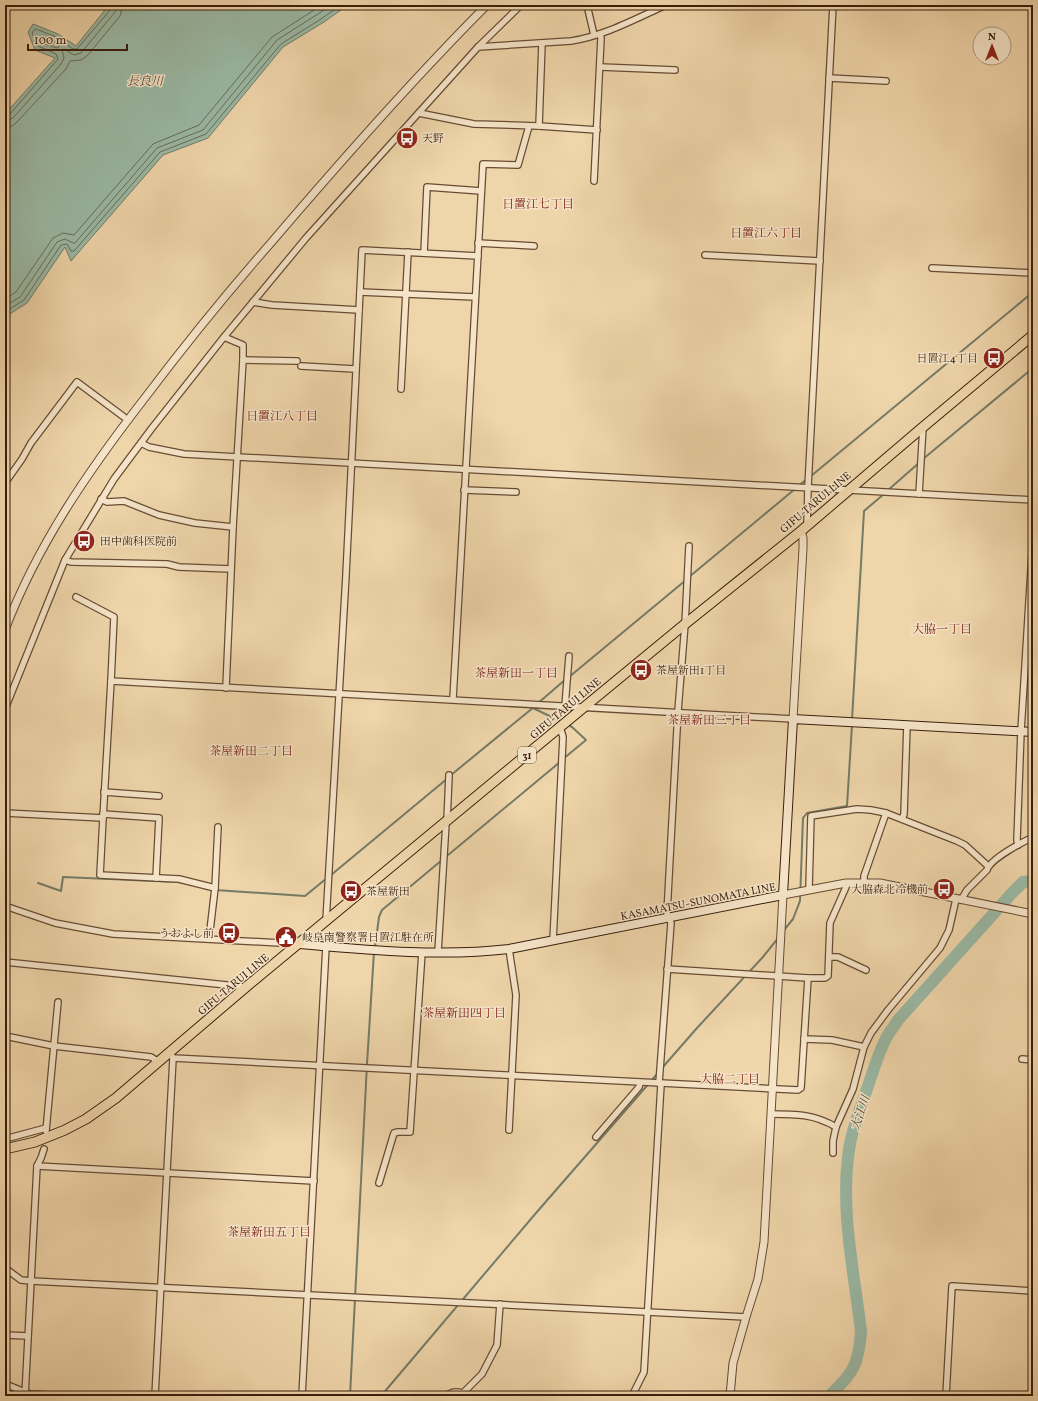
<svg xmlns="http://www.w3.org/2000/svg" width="1038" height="1401" font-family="Vollkorn,'Noto Serif JP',serif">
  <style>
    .water { fill: #9ab9a5; stroke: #747b67 }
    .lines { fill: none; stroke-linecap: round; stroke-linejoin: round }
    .shore { stroke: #6a6c58; stroke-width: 1 }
    .stream { stroke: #747b67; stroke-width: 2 }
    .river { stroke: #9ab9a5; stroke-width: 12 }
    .minor-casing { stroke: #674c33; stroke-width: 8 }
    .tertiary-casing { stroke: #674c33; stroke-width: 9 }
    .secondary-casing { stroke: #3a1e0b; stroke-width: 10 }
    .primary-casing { stroke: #3a1e0b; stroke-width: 11 }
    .minor { stroke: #f5e4c8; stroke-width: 5.5 }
    .tertiary { stroke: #f5e4c8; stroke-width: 7 }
    .secondary { stroke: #f5e4c8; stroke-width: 8 }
    .primary { stroke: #efd5aa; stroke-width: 9 }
    .labels { text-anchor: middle; stroke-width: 3; stroke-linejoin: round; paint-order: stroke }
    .shield { fill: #f5e4c8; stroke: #725944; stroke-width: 1 }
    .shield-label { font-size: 10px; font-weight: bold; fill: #3a1e0b }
    .poi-label { font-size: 11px; fill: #3a1e0b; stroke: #f5e4c8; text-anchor: start }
    .street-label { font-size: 11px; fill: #3a1e0b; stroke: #f5e4c8 }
    .water-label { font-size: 12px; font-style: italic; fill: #574c39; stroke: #f5e4c8 }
    .neighbourhood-label { font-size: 12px; fill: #7a1f14; stroke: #f5e4c8 }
  </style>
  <rect width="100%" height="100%" fill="#efd5aa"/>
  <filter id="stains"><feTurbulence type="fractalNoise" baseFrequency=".005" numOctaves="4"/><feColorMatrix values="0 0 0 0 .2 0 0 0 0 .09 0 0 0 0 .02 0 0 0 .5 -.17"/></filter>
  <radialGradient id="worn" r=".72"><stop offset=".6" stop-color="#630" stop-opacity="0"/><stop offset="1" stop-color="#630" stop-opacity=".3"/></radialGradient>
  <polygon class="water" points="109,5 348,5 324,22 283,47 208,138 163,155 71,261 65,247 27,303 5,317 5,114 55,58 35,50 28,32 33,24 58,34 76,46"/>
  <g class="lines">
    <g class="shore">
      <polygon points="42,38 54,42 59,45 59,47 57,48 42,43 41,40"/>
      <polyline points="5,116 10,114 58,59 56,54 38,46 32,33 34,30 36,29 56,37 73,49 77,49 111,9 112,5"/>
      <polyline points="5,121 13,118 61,64 64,58 62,50 64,49 74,55 81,53 115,12 117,5"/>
      <polyline points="5,127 12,126 17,122 66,69 70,61 81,60 87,56 120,16 123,5"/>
      <polyline points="5,299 16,292 53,238 63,233 74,235 153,144 199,125 272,37 322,5"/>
      <polyline points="5,306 20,297 57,242 65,239 73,243 75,243 157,148 203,130 277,40 332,5"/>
      <polyline points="5,312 24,300 61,245 67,244 71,251 74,251 160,152 206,134 281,44 321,19 341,5"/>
    </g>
    <g class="stream">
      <polyline points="923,459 1033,368"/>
      <polyline points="811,476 1033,292"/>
      <polyline points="798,486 807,479"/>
      <polyline points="887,491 920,462"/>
      <polyline points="689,577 795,489"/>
      <polyline points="569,677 686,580"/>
      <polyline points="537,704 566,679"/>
      <polyline points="533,708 562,722"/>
      <polyline points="852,720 864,511 884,494"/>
      <polyline points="563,759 586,740 572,727 568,725"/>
      <polyline points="451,775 534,707"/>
      <polyline points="331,875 448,778"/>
      <polyline points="38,883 61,891 63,877 178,882 193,885"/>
      <polyline points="215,890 305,896 327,878"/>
      <polyline points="784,930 793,919 800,901 803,818 807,813 847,806 852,725"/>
      <polyline points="375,947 379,917 382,910 560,762"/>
      <polyline points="662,1068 697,1028 762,958 779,937"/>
      <polyline points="350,1396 367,1064 374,952"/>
      <polyline points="381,1396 536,1213 658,1073"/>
    </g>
    <path class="river" d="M829 1396C853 1374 859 1364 861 1331 854 1272 840 1209 849 1150 852 1128 861 1107 868 1086 874 1069 879 1050 888 1035 891 1030 895 1025 898 1020L1013 892 1023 882 1033 881"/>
    <g class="minor-casing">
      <g id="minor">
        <polyline points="587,5 594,35"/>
        <path d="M478 47 571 41C604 36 635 19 666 5"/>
        <polyline points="600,67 675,70"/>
        <polyline points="829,78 886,81"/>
        <polyline points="419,113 474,124 539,126 597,130"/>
        <polyline points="539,126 542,43"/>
        <polyline points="594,181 601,38 600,34"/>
        <polyline points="478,243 534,246"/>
        <polyline points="424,253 427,187 481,191"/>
        <polyline points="705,255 820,261"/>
        <polyline points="932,268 1033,273"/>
        <polyline points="360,292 475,297"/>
        <polyline points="253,302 272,305 359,310"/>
        <polyline points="224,337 243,345 243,360 233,527 226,688"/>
        <polyline points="243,360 297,361"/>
        <polyline points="301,366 355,369"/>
        <polyline points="401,389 408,252"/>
        <polyline points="141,443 149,447 184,454 1033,500"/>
        <polyline points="5,483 22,459 31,443 77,382 124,417"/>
        <polyline points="464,490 516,492"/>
        <polyline points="919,494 923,427"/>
        <polyline points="101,499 107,502 124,501 159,515 195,523 233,527"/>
        <polyline points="807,526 808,487 833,5"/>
        <polyline points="65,560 71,562 167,564 179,567 231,569"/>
        <polyline points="76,597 114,617 111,681"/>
        <polyline points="453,699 483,164 518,165 529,126"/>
        <polyline points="565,706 569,656"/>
        <polyline points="5,709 65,560 114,479 152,428 224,337 306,238 478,47 521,5"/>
        <polyline points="104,792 159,796"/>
        <polyline points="5,813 103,818 111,681 793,719"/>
        <polyline points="103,814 159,818 156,878"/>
        <polyline points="103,818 100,875 179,879 215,888"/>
        <polyline points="902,819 904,814 907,725"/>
        <polyline points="447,821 449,775"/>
        <polyline points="1018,845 1017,840 1021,731 1033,537"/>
        <polyline points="864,882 864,876 886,813"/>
        <polyline points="809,889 811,816 857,809 871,810 886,813 957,841 965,845 988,866"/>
        <path d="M961 900 967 890 987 870C990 859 1023 842 1033 837"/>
        <polyline points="5,906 55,923 113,934 299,944"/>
        <polyline points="326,921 346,575 362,250 478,256"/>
        <polyline points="209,939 215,888 218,827"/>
        <polyline points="553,941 563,737 560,727"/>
        <polyline points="509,949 516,995 509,1130"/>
        <polyline points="438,952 446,823"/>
        <polyline points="829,957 838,957 866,970"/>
        <polyline points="5,962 246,987"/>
        <polyline points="667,969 808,978"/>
        <polyline points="5,1036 54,1046 151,1057 159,1062"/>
        <polyline points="804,1039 832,1040 864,1047"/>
        <polyline points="170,1053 173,1058 798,1090 801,1088 808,978 825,978 828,976 830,923 846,887 846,883"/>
        <polyline points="1022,1059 1033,1060"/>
        <polyline points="659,1083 671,923 667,913 678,711 685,624 689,546"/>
        <path d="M771 1114C796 1114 814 1114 836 1127"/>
        <polyline points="46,1131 58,1002"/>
        <polyline points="596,1137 639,1087 640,1083"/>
        <polyline points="5,1139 46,1128"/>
        <polyline points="833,1153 833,1141 836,1127 853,1089 864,1047 871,1033 888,1010 940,948 949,930 956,899"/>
        <polyline points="37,1166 314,1181"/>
        <polyline points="379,1183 394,1133 398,1132 410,1132 422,952"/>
        <polyline points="5,1268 21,1280 31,1281 746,1317"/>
        <polyline points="5,1335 28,1336"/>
        <polyline points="5,1384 30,1394 68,1396"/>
        <polyline points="25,1396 37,1166 41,1158 44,1149"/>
        <polyline points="155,1396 173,1058"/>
        <polyline points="302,1396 326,946"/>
        <path d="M445 1396C452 1392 455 1391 463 1393"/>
        <polyline points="464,1396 463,1393 482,1374 497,1345 500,1304"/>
        <polyline points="632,1396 644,1372 661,1084"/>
        <polyline points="946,1396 952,1286 1033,1291"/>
      </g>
    </g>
    <g class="tertiary-casing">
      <g id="tertiary">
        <path d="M5 630C37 545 89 470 144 399 184 346 226 294 270 244 340 162 411 81 487 5"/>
        <polyline points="793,719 803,548 803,538 801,531"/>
        <polyline points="730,1396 733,1363 746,1317 758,1279 764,1242 783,895 846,883 880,883 1033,914"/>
      </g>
    </g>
    <g class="secondary-casing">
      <path id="secondary" d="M299 944C368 950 440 957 509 949L783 895 793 719 1033 732"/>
    </g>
    <g class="primary-casing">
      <polyline id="primary" points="5,1149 35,1142 65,1130 86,1119 116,1098 246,987 560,727 685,624 801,531 923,427 1033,335"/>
    </g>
    <use href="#minor" class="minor"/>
    <use href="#tertiary" class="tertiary"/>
    <use href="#secondary" class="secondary"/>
    <use href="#primary" class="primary"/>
  </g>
  <defs>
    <g id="bus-disc" transform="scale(1.15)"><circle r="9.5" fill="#8f2418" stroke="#f5e4c8"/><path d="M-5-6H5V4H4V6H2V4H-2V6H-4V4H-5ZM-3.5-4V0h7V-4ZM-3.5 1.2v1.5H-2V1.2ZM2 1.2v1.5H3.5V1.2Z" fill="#fff"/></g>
    <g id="civic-disc" transform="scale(1.15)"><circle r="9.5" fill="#8f2418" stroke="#f5e4c8"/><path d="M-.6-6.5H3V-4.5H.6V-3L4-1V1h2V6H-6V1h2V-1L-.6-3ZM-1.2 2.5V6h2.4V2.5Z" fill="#fff"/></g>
  </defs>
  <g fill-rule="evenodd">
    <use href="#bus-disc" x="407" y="138"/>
    <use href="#bus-disc" x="994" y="358"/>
    <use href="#bus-disc" x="84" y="541"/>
    <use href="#bus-disc" x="641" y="670"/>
    <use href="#bus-disc" x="944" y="889"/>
    <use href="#bus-disc" x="351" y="891"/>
    <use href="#bus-disc" x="229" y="933"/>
    <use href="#civic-disc" x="286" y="937"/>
  </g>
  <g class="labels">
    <rect class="shield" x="518" y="747" width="18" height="16" rx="3"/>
    <g class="shield-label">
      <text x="527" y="759">31</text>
    </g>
    <g class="poi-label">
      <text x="422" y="142">天野</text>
      <text x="978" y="362" text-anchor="end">日置江4丁目</text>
      <text x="100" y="545">田中歯科医院前</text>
      <text x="656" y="674">茶屋新田1丁目</text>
      <text x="928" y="893" text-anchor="end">大脇森北冷機前</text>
      <text x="366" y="895">茶屋新田</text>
      <text x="214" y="937" text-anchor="end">うおよし前</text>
      <text x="302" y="941">岐阜南警察署日置江駐在所</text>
    </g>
    <g class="street-label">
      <text transform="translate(815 502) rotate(-40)" y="4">GIFU-TARUI LINE</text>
      <text transform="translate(565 708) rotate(-40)" y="4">GIFU-TARUI LINE</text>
      <text transform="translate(698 901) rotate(-11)" y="4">KASAMATSU-SUNOMATA LINE</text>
      <text transform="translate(233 984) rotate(-40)" y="4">GIFU-TARUI LINE</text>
    </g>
    <g class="water-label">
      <text x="145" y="85">長良川</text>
      <text transform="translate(860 1113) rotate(-72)" y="4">大江川</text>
    </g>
    <g class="neighbourhood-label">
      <text x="538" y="208">日置江七丁目</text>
      <text x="766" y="237">日置江六丁目</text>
      <text x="282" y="420">日置江八丁目</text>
      <text x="942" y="633">大脇一丁目</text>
      <text x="516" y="677">茶屋新田一丁目</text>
      <text x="709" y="724">茶屋新田三丁目</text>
      <text x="251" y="755">茶屋新田二丁目</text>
      <text x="464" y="1017">茶屋新田四丁目</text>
      <text x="730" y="1083">大脇二丁目</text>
      <text x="269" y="1236">茶屋新田五丁目</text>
    </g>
  </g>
  <rect width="1038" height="1401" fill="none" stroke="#efd5aa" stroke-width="20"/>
  <rect x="6" y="6" width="1026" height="1389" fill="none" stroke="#3a1e0b" stroke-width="2"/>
  <rect x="10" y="10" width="1018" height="1381" fill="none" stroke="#3a1e0b"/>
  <g transform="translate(992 46)"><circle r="19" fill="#f5e4c8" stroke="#aa957c"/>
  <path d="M0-3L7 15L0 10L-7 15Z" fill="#8f2418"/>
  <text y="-6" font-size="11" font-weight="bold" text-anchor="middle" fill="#3a1e0b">N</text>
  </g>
  <path d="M28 44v6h99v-6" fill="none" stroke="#3a1e0b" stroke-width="2"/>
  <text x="34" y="44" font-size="12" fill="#3a1e0b" stroke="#f5e4c8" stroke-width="3" paint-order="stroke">100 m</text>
  <rect width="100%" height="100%" filter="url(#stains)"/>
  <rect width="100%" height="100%" fill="url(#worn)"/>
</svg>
